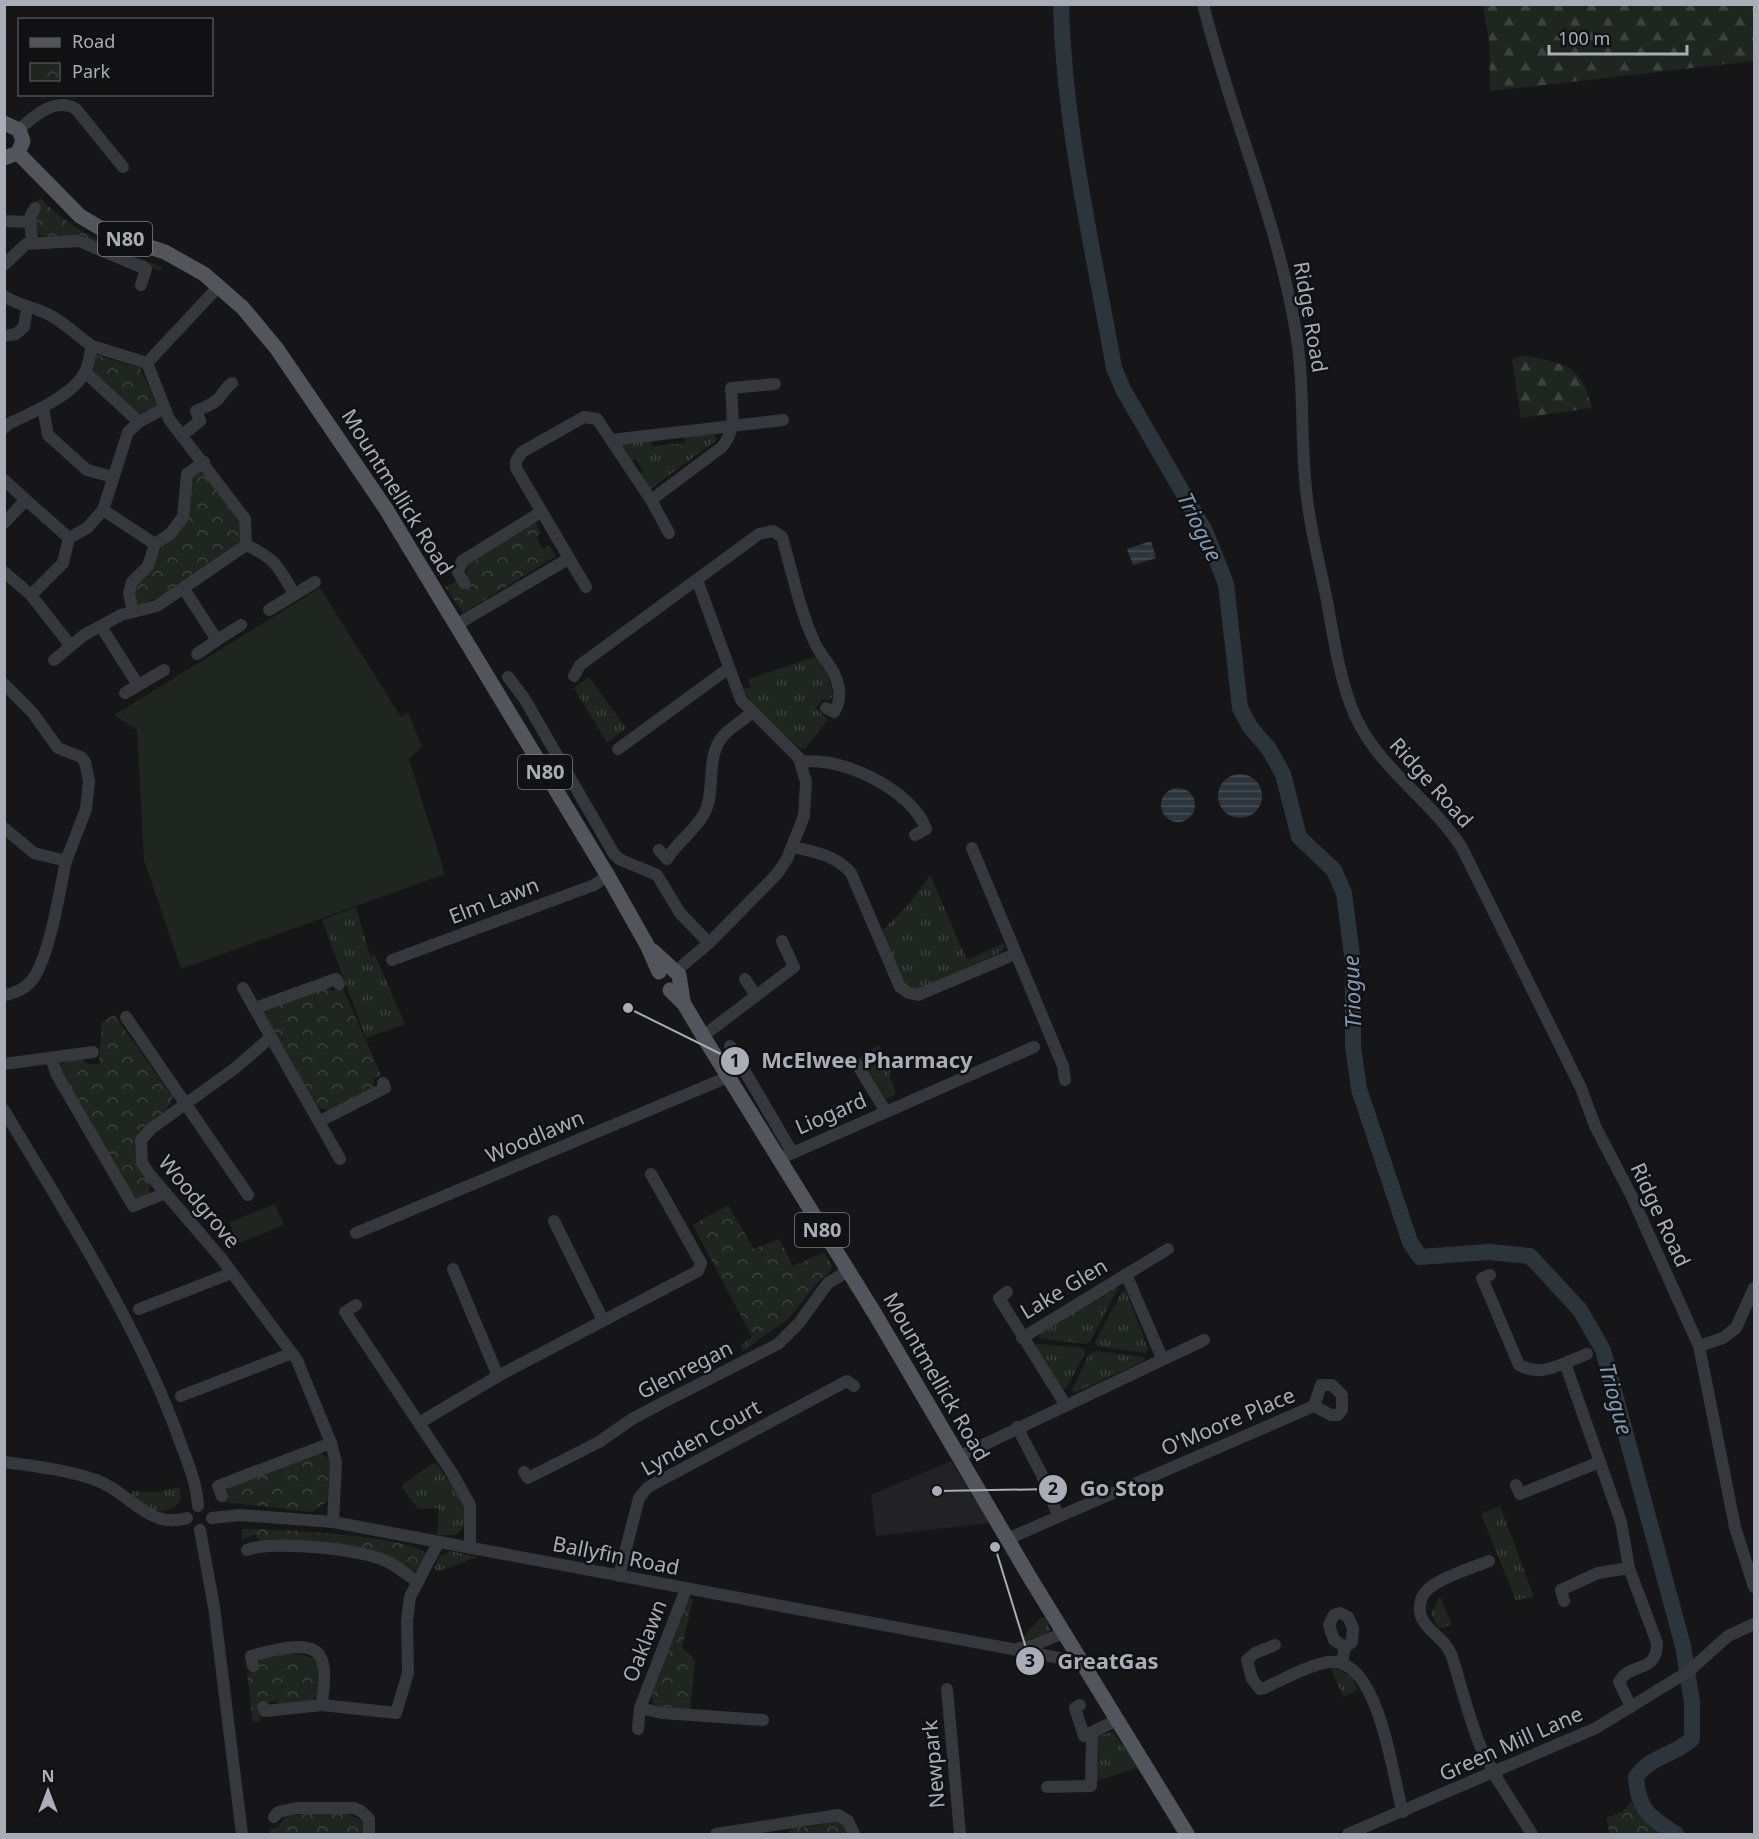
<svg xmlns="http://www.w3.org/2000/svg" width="1759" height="1839" font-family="'Noto Sans',sans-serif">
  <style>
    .built { fill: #222225 }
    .grass { fill: url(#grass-tufts) }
    .forest { fill: url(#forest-firs) }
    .park { fill: url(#park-crowns) }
    .pitch { fill: #1e261f }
    .water { fill: url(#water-rules) }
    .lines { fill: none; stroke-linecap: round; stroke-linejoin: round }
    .river { stroke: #2c353c; stroke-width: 16 }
    .minor { stroke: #37383d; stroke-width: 12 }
    .major { stroke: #53555c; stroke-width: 15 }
    .labels { text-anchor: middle; stroke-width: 5; stroke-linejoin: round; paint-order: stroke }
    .shield { fill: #111113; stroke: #7b7e86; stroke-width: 1.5 }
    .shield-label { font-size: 20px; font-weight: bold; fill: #a8adb8 }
    .street-label { font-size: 21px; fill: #a8adb8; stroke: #111113 }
    .water-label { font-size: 22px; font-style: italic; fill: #7f9bb3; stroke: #111113 }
    .leader { fill: none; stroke: #a8adb8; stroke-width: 2 }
    .callout-dot { fill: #a8adb8; stroke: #111113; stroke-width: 2 }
    .mark-label { font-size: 18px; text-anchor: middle; font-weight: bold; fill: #111 }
    .callout-label { font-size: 22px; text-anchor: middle; font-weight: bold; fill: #a8adb8; stroke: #111113; stroke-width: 5; stroke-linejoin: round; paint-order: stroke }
  </style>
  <defs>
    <pattern id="grass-tufts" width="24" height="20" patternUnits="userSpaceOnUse" patternTransform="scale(1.5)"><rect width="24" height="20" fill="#1e261f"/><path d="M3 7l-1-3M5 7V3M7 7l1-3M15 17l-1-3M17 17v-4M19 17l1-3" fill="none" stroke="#3c433d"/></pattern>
    <pattern id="forest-firs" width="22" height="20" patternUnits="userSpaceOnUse" patternTransform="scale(1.5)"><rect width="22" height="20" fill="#1e261f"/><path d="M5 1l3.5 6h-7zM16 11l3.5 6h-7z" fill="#3c433d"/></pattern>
    <pattern id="park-crowns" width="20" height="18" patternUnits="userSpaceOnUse" patternTransform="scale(1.5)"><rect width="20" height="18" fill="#1e261f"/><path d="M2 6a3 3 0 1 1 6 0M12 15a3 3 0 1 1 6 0" fill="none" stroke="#3c433d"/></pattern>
    <pattern id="water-rules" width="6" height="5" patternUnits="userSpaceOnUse" patternTransform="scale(1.5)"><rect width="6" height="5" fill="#2c353c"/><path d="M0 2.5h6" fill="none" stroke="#485056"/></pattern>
  </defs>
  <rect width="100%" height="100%" fill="#161618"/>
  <polygon class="built" points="951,1461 990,1523 876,1536 871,1495"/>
  <g class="grass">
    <polygon points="714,433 717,440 649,490 637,476 644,472 636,459 629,462 620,447 621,443 652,439 653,446 685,443 685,436"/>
    <polygon points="817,656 826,666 833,696 829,701 822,699 816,709 828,720 805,749 801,749 758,712 743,689 751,687 749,679"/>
    <polygon points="589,677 626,728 607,743 574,688"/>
    <polygon points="930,875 967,960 1004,943 1004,948 999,953 919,990 905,987 880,933 908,905"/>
    <polygon points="356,907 370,956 375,955 405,1024 366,1038 322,920"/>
    <polygon points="879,1045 891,1072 889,1073 896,1094 886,1099 860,1057"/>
    <polygon points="1116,1287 1118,1288 1090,1342 1084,1344 1039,1338 1040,1334"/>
    <polygon points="1122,1291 1126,1291 1148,1349 1146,1353 1097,1346 1095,1342"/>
    <polygon points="1038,1344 1084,1348 1085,1353 1067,1387 1063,1389 1036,1346"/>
    <polygon points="1096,1351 1145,1357 1144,1361 1076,1392 1072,1390 1089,1354"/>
    <path d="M435 1462C448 1481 483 1515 456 1535H437L439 1508 418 1509 401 1486Z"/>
    <path d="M180 1487 181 1500C163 1520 149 1510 132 1497V1491L155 1492Z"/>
    <polygon points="1500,1506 1534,1597 1516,1600 1481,1514"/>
    <polygon points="450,1551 478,1557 438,1571 434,1568 439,1557"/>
    <polygon points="1440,1596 1452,1625 1438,1628 1431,1613"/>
    <polygon points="1047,1617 1050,1631 1030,1643 1023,1643 1024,1636 1040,1618"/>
    <polygon points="1330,1666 1351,1676 1358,1690 1343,1697"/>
    <polygon points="1113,1732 1139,1768 1092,1782 1092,1763 1099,1761 1097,1736"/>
  </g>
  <g class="forest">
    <polygon points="1483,5 1754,5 1754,61 1490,91 1489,40"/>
    <path d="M1525 355C1567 366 1580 362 1592 408L1521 418 1512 359Z"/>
  </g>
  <g class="park">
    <path d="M40 198C76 234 115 250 162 267L160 271 80 238C64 233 52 242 37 234L34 205Z"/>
    <polygon points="96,355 140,368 157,405 141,416 90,370"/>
    <polygon points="199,469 206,471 239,523 240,541 172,591 139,606 132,599 136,584 152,567 162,547 186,522 189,477"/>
    <polygon points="535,522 541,533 536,537 543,549 549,545 556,556 463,613 445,587 467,576 466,565"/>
    <polygon points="323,986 333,991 342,987 381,1075 374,1079 374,1089 332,1110 317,1108 263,1014 264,1010"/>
    <path d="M114 1015 173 1097C167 1118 140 1122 135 1144 131 1165 156 1176 148 1196L141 1199 133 1196 59 1073 60 1066 65 1062 82 1058 88 1064H99L102 1022Z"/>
    <polygon points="728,1205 754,1249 779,1239 793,1266 824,1252 832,1265 831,1271 817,1283 788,1319 743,1351 741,1345 752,1337 693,1225"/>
    <polygon points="320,1453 332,1460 329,1500 312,1512 216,1501 215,1498 227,1494 228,1487"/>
    <path d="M242 1529C272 1529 410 1535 427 1554L418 1571H414L391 1560 262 1543 254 1534 242 1540Z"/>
    <polygon points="688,1598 693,1599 682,1648 695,1660 690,1709 661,1708 653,1703 652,1694"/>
    <polygon points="289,1653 315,1658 318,1664 317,1696 310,1701 281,1705 275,1701 261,1706 259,1721 253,1723 247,1673 257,1671 260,1660"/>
    <polygon points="1631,1802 1639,1811 1689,1834 1610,1834 1606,1818 1623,1811"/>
    <polygon points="306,1814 348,1814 364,1822 365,1834 270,1834 269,1829 278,1827 286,1816"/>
    <path d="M828 1819C840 1819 845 1824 850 1834H787L796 1824 801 1828 824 1824Z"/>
  </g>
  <g class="pitch">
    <polygon points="320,588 401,717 408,712 422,747 409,759 445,874 181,969 144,860 137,730 114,715"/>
    <polygon points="275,1204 284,1225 237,1244 229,1222"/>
  </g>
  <g class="water">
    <polygon points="1151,541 1156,558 1133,565 1127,549"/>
    <circle cx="1240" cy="796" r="22"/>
    <circle cx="1178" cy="805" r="17"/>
  </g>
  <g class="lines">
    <path class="river" d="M1061 4C1064 128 1093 247 1114 368L1124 391 1205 531 1226 584 1240 708 1250 727 1269 749 1283 774 1299 837 1334 870 1344 893 1353 963V1046L1359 1089 1410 1242 1420 1257 1489 1252 1530 1256 1580 1310 1603 1350 1683 1646 1692 1702V1739C1672 1757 1651 1755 1636 1777 1638 1811 1650 1817 1676 1834"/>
    <g class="minor">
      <path d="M1203 4C1230 113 1276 216 1295 327 1305 381 1300 435 1306 489 1309 525 1319 561 1326 596 1333 633 1338 671 1351 706 1373 766 1429 796 1462 848L1581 1088 1595 1126 1631 1195 1699 1346 1735 1527 1754 1587"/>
      <path d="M19 130C34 115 57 97 76 109L123 167"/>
      <polyline points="4,221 30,222"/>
      <polyline points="32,243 30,217 35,208"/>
      <polyline points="4,265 26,244 79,241 146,269 141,285"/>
      <path d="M4 296C20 307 38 307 53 317 67 325 79 337 92 346"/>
      <polyline points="4,336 16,334 24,327 27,308"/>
      <polyline points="147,363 169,419 245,519 246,545"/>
      <polyline points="147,363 219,286"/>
      <polyline points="85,372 139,422"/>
      <polyline points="43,408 48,435 87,470 113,477"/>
      <path d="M4 428 8 424C31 413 75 395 86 370 89 362 90 354 92 346L147 363"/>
      <path d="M182 435 200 421 196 411C204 407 213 405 219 398 224 392 225 388 232 383"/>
      <polyline points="611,440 783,420"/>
      <polyline points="4,480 26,500"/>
      <path d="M651 500 722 447C737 429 732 410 731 388L775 384"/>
      <polyline points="103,510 155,544"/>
      <polyline points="4,523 26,500 69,538"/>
      <path d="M246 545C275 558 279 567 294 594"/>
      <polyline points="4,572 31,595 70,645"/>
      <polyline points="697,580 741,700 799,758 806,782 804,816 787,859 777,874 709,943"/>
      <polyline points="464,583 458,572 462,561 541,512"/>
      <polyline points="586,587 516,468 516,461 522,452 584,417 597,419 651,500 669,533"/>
      <polyline points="184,589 217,640 241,625"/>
      <polyline points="31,595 63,563 69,538 87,528 103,510 128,432 139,422 163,409"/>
      <polyline points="269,610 315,582"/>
      <polyline points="133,612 129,593 132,582 148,566 155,544 170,534 183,517 187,474 204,462"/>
      <polyline points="456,625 568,559"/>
      <polyline points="102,628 138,685"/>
      <polyline points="197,654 217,640"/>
      <polyline points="54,660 84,635 121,615 157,606 246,545"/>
      <path d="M574 676 580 665 759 534 773 531 782 537C792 571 799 608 814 641 822 660 835 665 839 690 840 698 838 706 834 712L826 708"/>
      <polyline points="508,677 524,698 614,854 619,859 657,875 680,913 709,943 676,971"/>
      <polyline points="4,684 32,712 58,748 81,757 85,762 89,781 86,809 66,861"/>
      <polyline points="125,693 164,670"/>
      <polyline points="618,749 729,668"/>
      <path d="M802 762C842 756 912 790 926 829L915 835"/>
      <path d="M4 828 34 853 66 861C59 893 51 949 35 976 28 987 18 993 4 995"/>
      <path d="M793 847C814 852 836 855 851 873L900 987 909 993 918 995 1015 954"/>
      <polyline points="972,848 1063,1066 1065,1080"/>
      <path d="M659 850 667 859C677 842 697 829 705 812 716 789 705 757 723 736 731 727 743 721 752 712"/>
      <polyline points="392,960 594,885 608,876"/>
      <polyline points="745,979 756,996"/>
      <polyline points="243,988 340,1159"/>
      <polyline points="255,1008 336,979 339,984"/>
      <polyline points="126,1017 248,1195"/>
      <polyline points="703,1036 794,967 782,941"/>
      <polyline points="270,1038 234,1069 152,1128 141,1140 142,1163 150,1175 221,1258 297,1360 331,1443 336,1463 333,1522"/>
      <polyline points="730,1046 792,1152"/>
      <polyline points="51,1058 57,1075 133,1206 166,1193"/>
      <polyline points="4,1064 93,1052"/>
      <polyline points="857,1064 886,1112"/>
      <path d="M4 1110C66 1215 136 1321 178 1436 186 1459 197 1482 198 1506"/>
      <polyline points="320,1121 385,1088 383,1083"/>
      <polyline points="779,1159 1034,1047"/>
      <polyline points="554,1221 603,1320"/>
      <polyline points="356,1233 728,1077"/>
      <polyline points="453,1269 498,1376"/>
      <polyline points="1126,1274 1162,1358"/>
      <path d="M1490 1275 1482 1278 1519 1365C1536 1374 1548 1370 1565 1363L1621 1522 1629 1568 1657 1643C1657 1675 1630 1661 1619 1682L1631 1707"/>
      <polyline points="1007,1292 999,1298 1065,1404"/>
      <polyline points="356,1305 345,1312 452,1473 470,1505 470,1548"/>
      <polyline points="139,1309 232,1273"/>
      <polyline points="1022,1338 1168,1249"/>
      <polyline points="1699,1346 1723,1338 1736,1328 1754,1288"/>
      <polyline points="1565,1363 1587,1354"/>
      <polyline points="181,1396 290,1354"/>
      <polyline points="419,1423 498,1376 698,1271 701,1263 651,1174"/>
      <polyline points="1017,1427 1041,1473 1058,1515"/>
      <polyline points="958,1457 1204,1340"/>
      <path d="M4 1462C35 1466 68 1470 96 1480 130 1492 148 1530 187 1518"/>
      <polyline points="524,1472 528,1478 599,1442 632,1419 664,1402 778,1344 799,1323 828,1283 848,1271"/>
      <polyline points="1516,1485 1520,1494 1600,1462"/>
      <polyline points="222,1496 218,1486 331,1443"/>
      <polyline points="212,1518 240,1515 333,1522 1081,1662"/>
      <polyline points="200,1530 214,1607 242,1834"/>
      <polyline points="1007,1539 1314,1406 1331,1415 1338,1415 1342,1410 1342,1395 1332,1385 1321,1385 1314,1406"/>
      <path d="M247 1550C271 1540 362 1549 386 1561 397 1566 407 1575 417 1581"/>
      <path d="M1489 1561C1473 1568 1429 1580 1422 1597 1411 1627 1444 1634 1451 1654 1460 1678 1478 1760 1497 1773"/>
      <polyline points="619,1576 639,1498 648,1487 847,1381 854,1386"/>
      <polyline points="686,1589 640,1708 662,1713 763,1720"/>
      <polyline points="1564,1601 1561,1590 1598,1573 1629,1568"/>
      <path d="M1275 1645 1255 1653 1247 1660 1252 1679 1260 1689C1268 1688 1273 1683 1281 1680 1295 1673 1312 1665 1328 1662 1380 1655 1392 1778 1403 1812"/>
      <polyline points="1019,1648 1033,1646 1063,1633"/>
      <polyline points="1342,1662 1345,1647 1334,1640 1329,1625 1334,1615 1340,1613 1348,1617 1353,1628 1352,1642 1345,1647"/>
      <path d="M253 1666 251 1656C267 1652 312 1637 321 1658 327 1670 323 1691 322 1705"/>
      <polyline points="947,1689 960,1834"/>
      <polyline points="1080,1705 1075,1708 1084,1736 1117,1720"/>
      <polyline points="263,1707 265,1711 322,1705 396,1713 408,1673 407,1621 410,1597 438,1543"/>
      <polyline points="638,1729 640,1708"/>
      <polyline points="1494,1774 1532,1834"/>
      <polyline points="1047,1787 1091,1786 1092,1733"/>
      <polyline points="274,1817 278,1812 297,1808 354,1808 361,1811 369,1819 369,1834"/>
      <polyline points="716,1834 838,1815 848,1821 854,1834"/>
      <polyline points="1348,1834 1596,1728 1689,1671 1728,1636 1754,1624"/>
    </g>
    <g class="major">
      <polyline points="4,123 19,130 23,141 18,153 4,158"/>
      <polyline points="18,153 80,216 112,235 165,252 204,274 243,308 277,349 386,509 608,876 647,945 659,972"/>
      <polyline points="653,951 679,975 683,1001"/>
      <polyline points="670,990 684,1004 703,1036 875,1314 1029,1576 1187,1834"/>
    </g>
  </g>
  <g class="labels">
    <g class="shield">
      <rect x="98" y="222" width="54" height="34" rx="4.5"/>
      <rect x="518" y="755" width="54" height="34" rx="4.5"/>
      <rect x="795" y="1213" width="54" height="34" rx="4.5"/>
    </g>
    <g class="shield-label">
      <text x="125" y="246">N80</text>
      <text x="545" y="779">N80</text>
      <text x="822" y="1237">N80</text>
    </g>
    <g class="street-label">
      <text transform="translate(1310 317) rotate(80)" y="7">Ridge Road</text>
      <text transform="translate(397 492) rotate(58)" y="7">Mountmellick Road</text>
      <text transform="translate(1431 783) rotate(48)" y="7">Ridge Road</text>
      <text transform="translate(494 901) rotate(-21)" y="7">Elm Lawn</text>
      <text transform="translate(831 1114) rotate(-23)" y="7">Liogard</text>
      <text transform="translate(535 1137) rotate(-23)" y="7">Woodlawn</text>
      <text transform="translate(199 1202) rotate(50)" y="7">Woodgrove</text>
      <text transform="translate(1660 1215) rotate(65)" y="7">Ridge Road</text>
      <text transform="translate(1064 1289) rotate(-31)" y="7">Lake Glen</text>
      <text transform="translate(685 1370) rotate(-27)" y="7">Glenregan</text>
      <text transform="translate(936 1377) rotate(60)" y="7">Mountmellick Road</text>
      <text transform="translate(1228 1422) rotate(-23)" y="7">O'Moore Place</text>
      <text transform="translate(701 1438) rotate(-29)" y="7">Lynden Court</text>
      <text transform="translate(616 1556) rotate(11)" y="7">Ballyfin Road</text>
      <text transform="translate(645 1641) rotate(-69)" y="7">Oaklawn</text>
      <text transform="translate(1511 1744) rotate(-24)" y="7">Green Mill Lane</text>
      <text transform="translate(934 1764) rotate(-95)" y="7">Newpark</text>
    </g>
    <g class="water-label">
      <text transform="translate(1200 527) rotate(64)" y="8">Triogue</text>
      <text transform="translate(1352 992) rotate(-92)" y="8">Triogue</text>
      <text transform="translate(1616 1399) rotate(75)" y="8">Triogue</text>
    </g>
  </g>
  <path class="leader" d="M628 1008L735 1061M937 1491L1053 1489M995 1547L1030 1661"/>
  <g class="callout-dot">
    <circle cx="628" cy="1008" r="6"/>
    <circle cx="937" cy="1491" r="6"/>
    <circle cx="995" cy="1547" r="6"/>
    <circle cx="735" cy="1061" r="15"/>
    <circle cx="1053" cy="1489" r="15"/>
    <circle cx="1030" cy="1661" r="15"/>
  </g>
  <g class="mark-label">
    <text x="735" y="1067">1</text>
    <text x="1053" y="1495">2</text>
    <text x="1030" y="1667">3</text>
  </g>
  <g class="callout-label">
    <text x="867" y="1068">McElwee Pharmacy</text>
    <text x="1122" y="1496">Go Stop</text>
    <text x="1108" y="1669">GreatGas</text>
  </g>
  <rect width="1759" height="1839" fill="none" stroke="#a8adb8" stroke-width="12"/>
  <rect x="18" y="18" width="195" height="78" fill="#111113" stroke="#4d4f55" stroke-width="1.5"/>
  <rect x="30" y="38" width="30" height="9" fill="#53555c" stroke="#4d4f55" stroke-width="1.5"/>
  <text x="72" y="48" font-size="18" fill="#a8adb8">Road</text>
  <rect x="30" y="63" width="30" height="18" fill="url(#park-crowns)" stroke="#4d4f55" stroke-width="1.5"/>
  <text x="72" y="78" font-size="18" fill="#a8adb8">Park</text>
  <g transform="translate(48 1791)" stroke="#111113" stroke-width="4.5" paint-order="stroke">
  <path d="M0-4.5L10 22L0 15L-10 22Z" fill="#a8adb8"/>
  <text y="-9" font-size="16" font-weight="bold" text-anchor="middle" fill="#a8adb8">N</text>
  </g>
  <path d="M1549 45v9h138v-9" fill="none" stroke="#a8adb8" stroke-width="3"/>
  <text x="1558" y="45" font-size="18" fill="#a8adb8" stroke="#111113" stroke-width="4.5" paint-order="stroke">100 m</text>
</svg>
